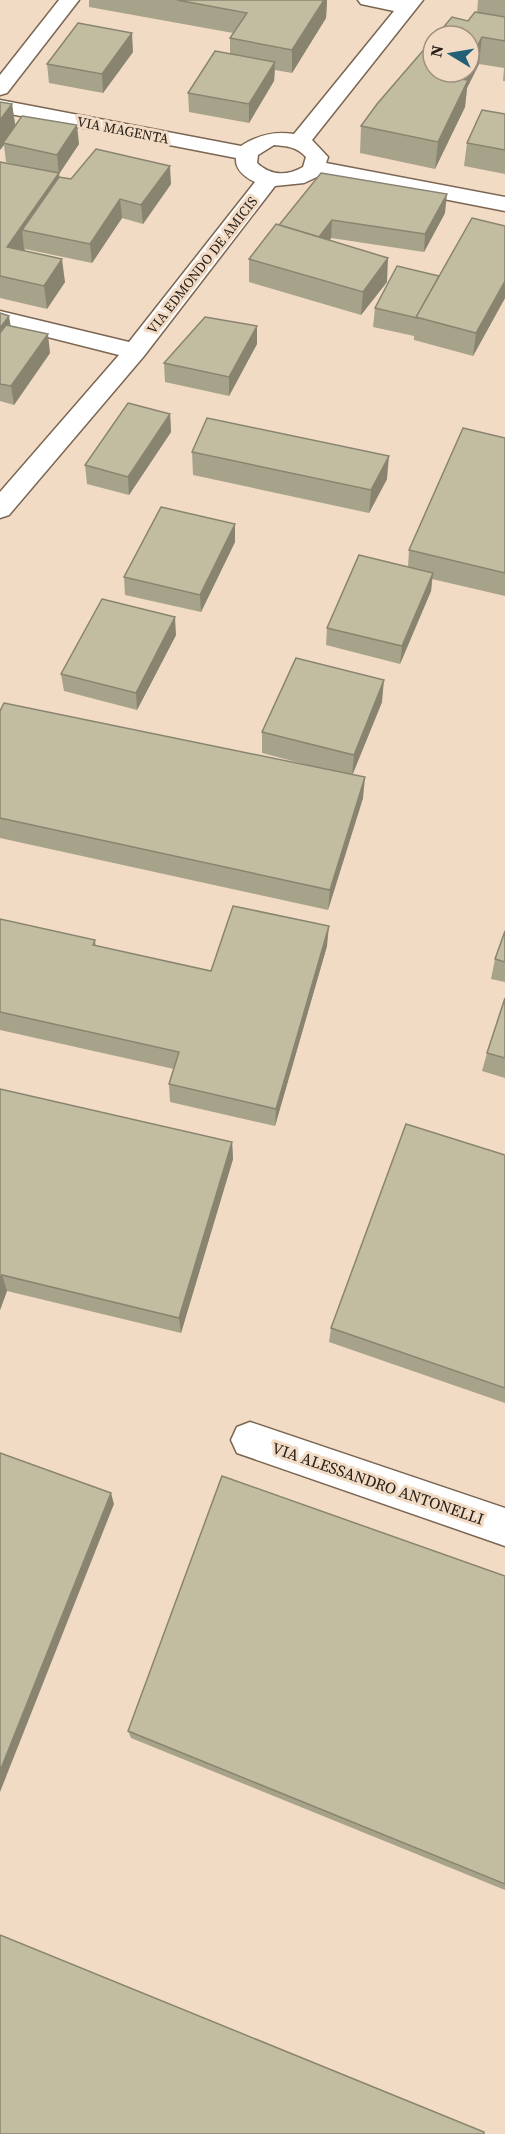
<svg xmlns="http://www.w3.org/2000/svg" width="505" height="2134" font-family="'Source Serif 4',serif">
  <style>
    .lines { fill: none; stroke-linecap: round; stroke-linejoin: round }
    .minor-casing { stroke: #7a6652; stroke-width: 3 }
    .minor { fill: #fff; fill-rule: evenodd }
    .wall { fill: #a7a38a }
    .shaded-wall { fill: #888470 }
    .building { fill: #c2bda0; stroke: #888470; stroke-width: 1.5 }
    .labels { text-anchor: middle; stroke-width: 6; stroke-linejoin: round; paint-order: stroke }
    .far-street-label { font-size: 14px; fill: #282018; stroke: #f2dbc5 }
    .street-label { font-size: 16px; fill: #282018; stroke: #f2dbc5 }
  </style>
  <rect width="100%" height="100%" fill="#f2dbc5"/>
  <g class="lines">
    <g class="minor-casing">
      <g id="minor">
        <polygon points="59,0 79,0 7,93 0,95 0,75"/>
        <path d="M358 0H423L312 140 328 157 326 163 505 197V211L321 175 304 183 275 186 144 356 9 515 0 518V492L119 355 0 325V311L129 342 255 182C245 177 235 170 236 158L0 112V100L241 146C258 135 274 131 294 134L394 11 361 4ZM274 145C287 146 297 147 306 157L303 167C287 176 271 176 257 163L258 155Z"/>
        <polygon points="250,1422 505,1508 505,1546 237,1453 231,1440 237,1427"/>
      </g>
    </g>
    <use href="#minor" class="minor"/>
  </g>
  <g class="wall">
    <polygon points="89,0 327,0 326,18 292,73 275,70 274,81 249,123 189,112 188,93 230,54 230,38 233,33 89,7"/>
    <polygon points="478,0 505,0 505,81 503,81 504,68 479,64 467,88 465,107 435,169 360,153 361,126 477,13"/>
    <polygon points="133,52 103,93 49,83 47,64"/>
    <polygon points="0,102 12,104 15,126 79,144 59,174 59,177 71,179 171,184 143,224 122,218 92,263 25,249 24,251 65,282 47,309 0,298 0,162 18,165 6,162 4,145 0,150"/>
    <polygon points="505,114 505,174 464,166 467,143"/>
    <polygon points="321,173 445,213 424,252 331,238 330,241 387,282 361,315 249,282 249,259 279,225"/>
    <polygon points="505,226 505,298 473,356 414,340 414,336 373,327 375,308 439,276"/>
    <polygon points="0,313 11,326 50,353 14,405 0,401"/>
    <polygon points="257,344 229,396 165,382 164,363"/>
    <polygon points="170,414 171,432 129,495 87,484 85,465"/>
    <polygon points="505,438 505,596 432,579 431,591 400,664 326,645 327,628 408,567 409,550"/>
    <polygon points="192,452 387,479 369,513 193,475"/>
    <polygon points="235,542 201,612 125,595 124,577"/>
    <polygon points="176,635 137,710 64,691 61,674"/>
    <polygon points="382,702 352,775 363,798 328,910 0,838 0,711 323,769 262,753 262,732"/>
    <polygon points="0,919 95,940 96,946 211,971 327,946 275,1126 170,1102 169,1084 174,1069 0,1030"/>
    <polygon points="505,931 505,982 491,979 495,959"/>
    <polygon points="505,998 505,1078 482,1071 487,1053"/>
    <polygon points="0,1089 232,1142 233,1159 181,1333 7,1291 0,1310"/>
    <polygon points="505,1155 505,1403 329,1342 331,1328"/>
    <polygon points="505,1576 505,1890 131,1738 128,1731"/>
  </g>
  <g class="shaded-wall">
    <polygon points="324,0 327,0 326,18 292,73 292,50"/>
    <polygon points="132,33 133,52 103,93 102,74"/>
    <polygon points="482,37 479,64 467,88 465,107 435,169 438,142 460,79 464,72 469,72 469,62"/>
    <polygon points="275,62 274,81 249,123 249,104"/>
    <polygon points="12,104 16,130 3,143 4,145 0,150 0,120"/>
    <polygon points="77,125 79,144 59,174 57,155"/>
    <polygon points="170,166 171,184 143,224 141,205"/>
    <polygon points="59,173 61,196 22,230 24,249 25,249 10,271 7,247"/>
    <polygon points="447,194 445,213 424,252 425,234"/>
    <polygon points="120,199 122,218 92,263 90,244"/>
    <polygon points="332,220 331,238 316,260 316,241"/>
    <polygon points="388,258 387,282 361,315 363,292"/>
    <polygon points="62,259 65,282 47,309 44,286"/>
    <polygon points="505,281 505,298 473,356 476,333"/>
    <polygon points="9,316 13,339 0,356 0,328"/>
    <polygon points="257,326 257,344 229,396 229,377"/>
    <polygon points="48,334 50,353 14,405 11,386"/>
    <polygon points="170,414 171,432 129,495 128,477"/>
    <polygon points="389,456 387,479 369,513 371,490"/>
    <polygon points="235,524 235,542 201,612 200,595"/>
    <polygon points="433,573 431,591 400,664 402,646"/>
    <polygon points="175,617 176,635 137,710 136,693"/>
    <polygon points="384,680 382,702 352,776 354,755"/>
    <polygon points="365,777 363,798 328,910 330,890"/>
    <polygon points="329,926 327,946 275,1126 276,1109"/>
    <polygon points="232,1142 233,1159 181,1333 179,1318"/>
    <polygon points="2,1275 7,1291 0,1310 0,1281"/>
    <polygon points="111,1493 114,1504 0,1792 0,1771"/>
  </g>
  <g class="building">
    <polygon points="177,0 324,0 292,50 230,38 247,13"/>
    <polygon points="475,12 505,17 505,41 482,37 469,62 469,36 436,36 452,17 468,21"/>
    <polygon points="78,23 132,33 102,74 47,64"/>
    <polygon points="433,39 433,72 464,72 460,79 468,80 438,142 361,126 377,104"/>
    <polygon points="215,51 275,62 249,104 188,93"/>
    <polygon points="0,102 12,104 0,120"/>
    <polygon points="482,110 505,114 505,150 467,143"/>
    <polygon points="22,116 77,125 57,155 3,143"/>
    <polygon points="96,149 170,166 141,205 120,199 90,244 22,230 59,177 71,179"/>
    <polygon points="0,162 59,173 7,247 62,259 44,286 0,276"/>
    <polygon points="321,173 447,194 425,234 332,220 319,237 279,225"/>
    <polygon points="472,218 505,226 505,281 476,333 416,317"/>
    <polygon points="276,224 388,258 363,292 249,259"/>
    <polygon points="397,266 439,276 416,317 417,318 375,308"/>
    <polygon points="0,313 9,316 0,328"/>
    <polygon points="205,317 257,326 229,377 164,363"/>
    <polygon points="6,325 48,334 11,386 0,384 0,333"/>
    <polygon points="128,403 170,414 128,477 85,465"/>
    <polygon points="207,418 389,456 371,490 192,452"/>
    <polygon points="463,428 505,438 505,573 409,550"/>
    <polygon points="161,507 235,524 200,595 124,577"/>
    <polygon points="359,555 433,573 402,646 327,628"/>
    <polygon points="102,599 175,617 136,693 61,674"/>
    <polygon points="296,658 384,680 354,755 262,732"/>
    <polygon points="4,703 365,777 330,890 0,818 0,711"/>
    <polygon points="233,906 329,926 276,1109 169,1084 179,1052 0,1012 0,919 95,940 93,945 211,971"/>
    <polygon points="505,931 505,962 495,959"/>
    <polygon points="505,998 505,1058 487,1053"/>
    <polygon points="0,1089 232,1142 179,1318 2,1275 0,1281"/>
    <polygon points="406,1124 505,1155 505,1388 331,1328"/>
    <polygon points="0,1453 111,1493 0,1771"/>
    <polygon points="222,1476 505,1576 505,1884 128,1731"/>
    <polygon points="0,1935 484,2132 484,2134 0,2134"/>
  </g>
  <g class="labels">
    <g class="far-street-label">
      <text transform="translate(123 130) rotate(11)" y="5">VIA MAGENTA</text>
      <text transform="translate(202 265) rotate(-52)" y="5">VIA EDMONDO DE AMICIS</text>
    </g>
    <g class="street-label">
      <text transform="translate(378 1483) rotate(19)" y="6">VIA ALESSANDRO ANTONELLI</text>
    </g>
  </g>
  <g transform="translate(451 54) rotate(281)"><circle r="28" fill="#f2dbc5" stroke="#a19080" stroke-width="1.5"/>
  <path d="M0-4.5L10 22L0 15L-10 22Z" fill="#216076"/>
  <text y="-9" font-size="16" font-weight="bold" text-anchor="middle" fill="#282018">N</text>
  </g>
</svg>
